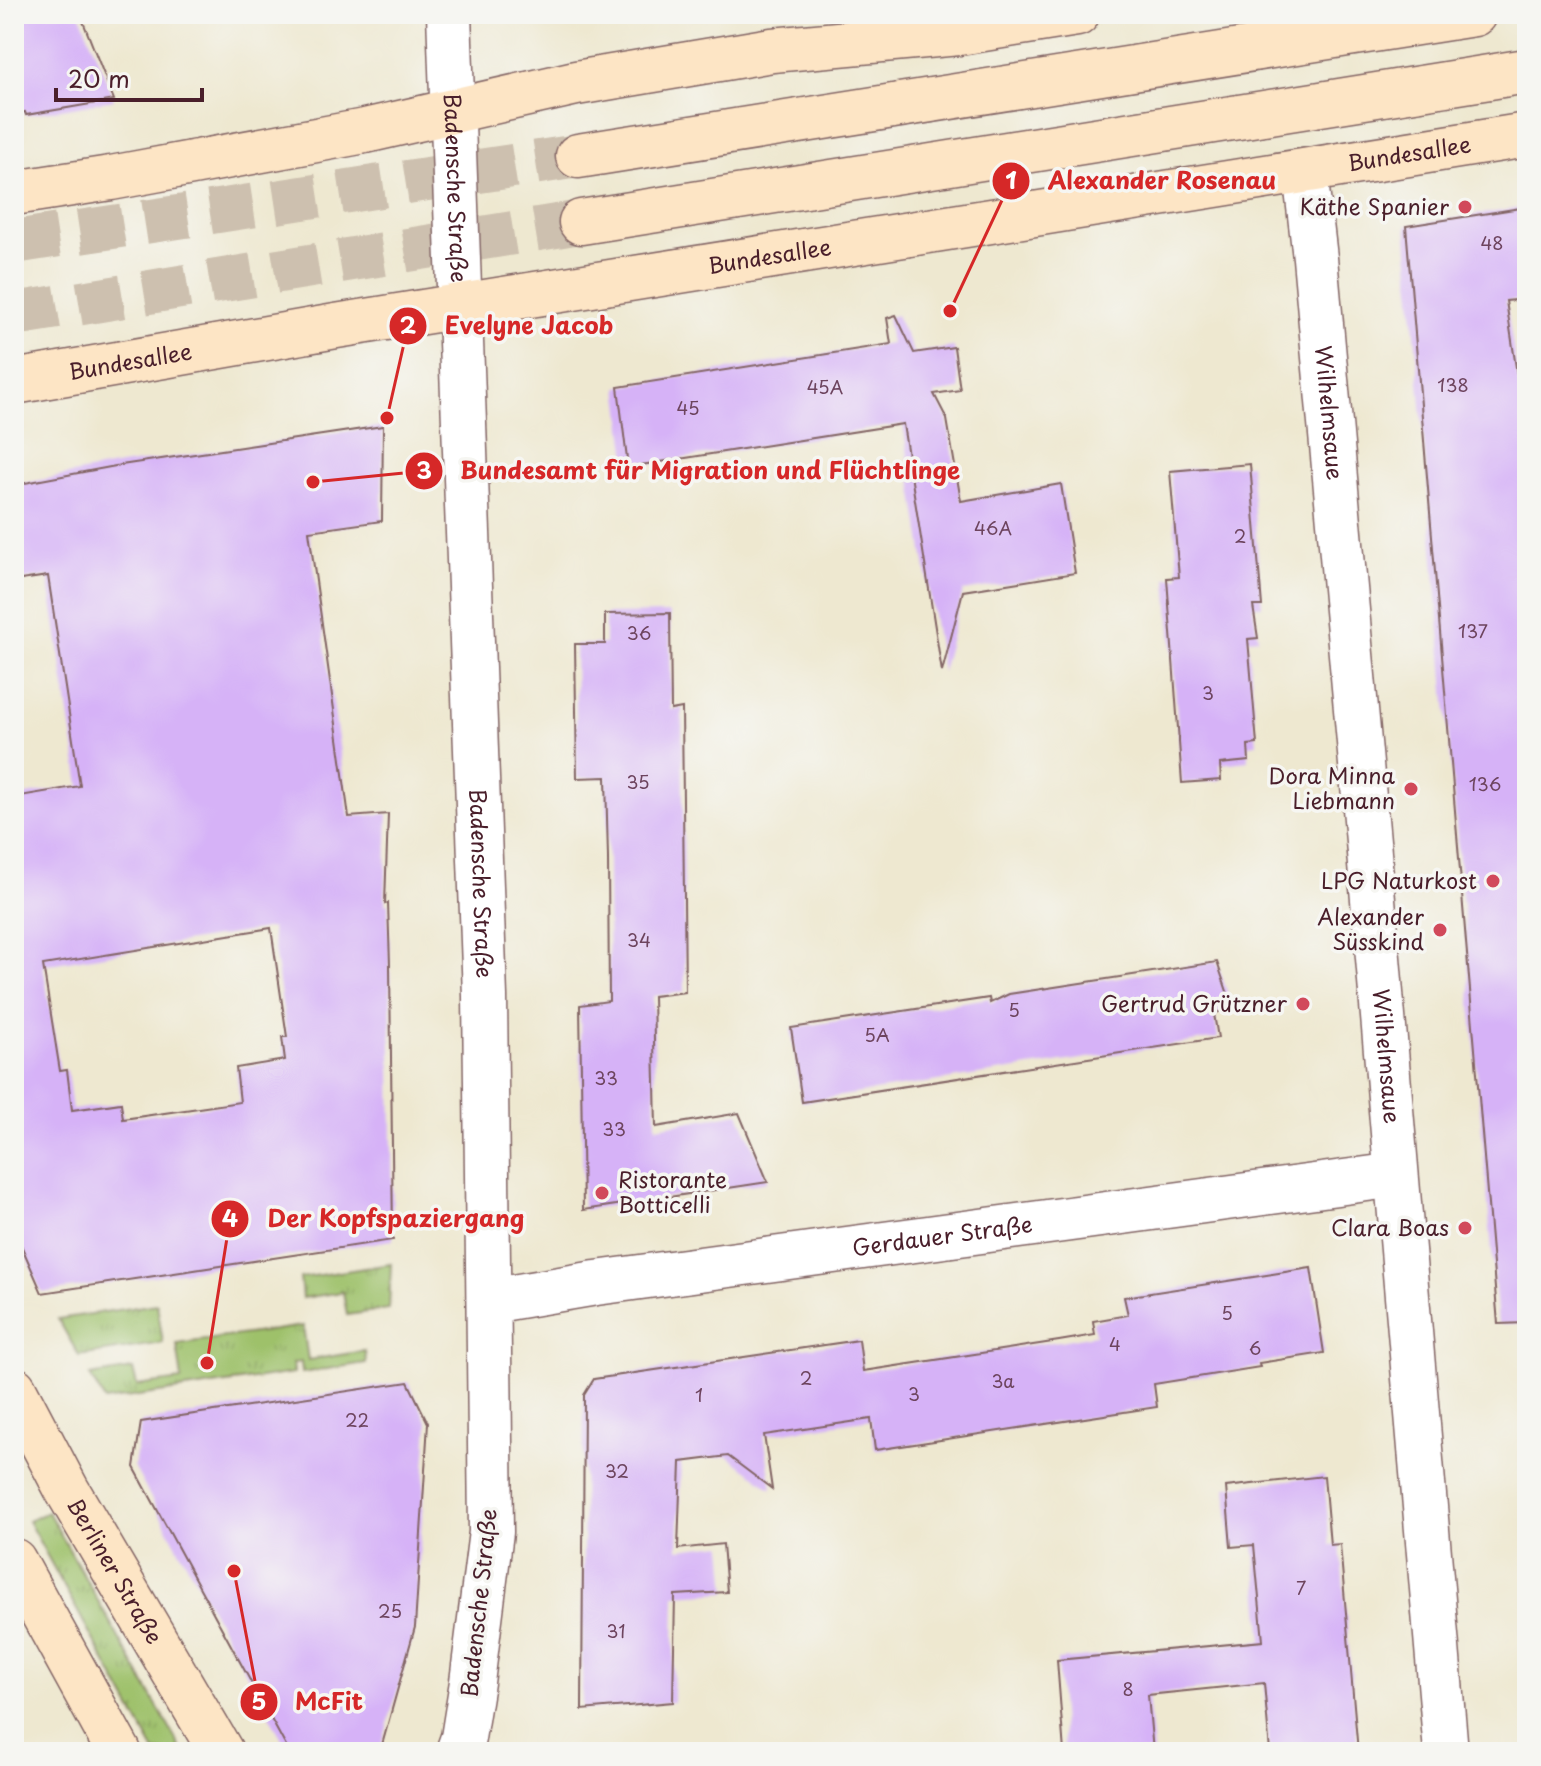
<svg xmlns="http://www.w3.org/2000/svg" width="1541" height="1766" font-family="'Playpen Sans',sans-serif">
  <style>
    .grass { fill: url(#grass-tufts); stroke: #74704b; stroke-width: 2 }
    .building { fill: #d6b2f7; fill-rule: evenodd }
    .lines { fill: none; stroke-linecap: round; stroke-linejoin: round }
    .secondary-tunnel { stroke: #cdc0af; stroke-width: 44; stroke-dasharray: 44 22; stroke-linecap: butt }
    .minor-casing { stroke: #836565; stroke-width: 47 }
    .tertiary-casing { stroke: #836565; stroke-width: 47 }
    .secondary-casing { stroke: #836565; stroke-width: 47 }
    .minor { stroke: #fff; stroke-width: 44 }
    .tertiary { stroke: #fff; stroke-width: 44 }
    .secondary { stroke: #fde5c5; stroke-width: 44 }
    .poi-dot { fill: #d1495b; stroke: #f6f6f2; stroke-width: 3 }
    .labels { text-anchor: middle; stroke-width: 7; stroke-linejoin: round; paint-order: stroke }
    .number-label { font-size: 18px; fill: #6d445e }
    .street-label { font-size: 22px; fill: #4a1f2b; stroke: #f6f6f2 }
    .poi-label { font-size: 22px; fill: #4a1f2b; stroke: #f6f6f2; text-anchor: end }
    .leader { fill: none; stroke: #d62828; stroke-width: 3 }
    .callout-dot { fill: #d62828; stroke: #f6f6f2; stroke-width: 3 }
    .mark-label { font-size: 24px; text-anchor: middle; font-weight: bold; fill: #fff }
    .callout-label { font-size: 24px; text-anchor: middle; font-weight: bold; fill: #d62828; stroke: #f6f6f2; stroke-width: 7; stroke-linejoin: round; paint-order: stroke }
  </style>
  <defs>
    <pattern id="grass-tufts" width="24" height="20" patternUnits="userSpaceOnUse" patternTransform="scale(2)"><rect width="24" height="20" fill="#9ec16b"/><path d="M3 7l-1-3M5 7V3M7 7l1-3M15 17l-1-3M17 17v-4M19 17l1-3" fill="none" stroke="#8aa55d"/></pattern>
  </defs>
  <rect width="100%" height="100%" fill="#f6f6f2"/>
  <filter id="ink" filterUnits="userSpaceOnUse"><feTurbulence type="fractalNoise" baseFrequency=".0125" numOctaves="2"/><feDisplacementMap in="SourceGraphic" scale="16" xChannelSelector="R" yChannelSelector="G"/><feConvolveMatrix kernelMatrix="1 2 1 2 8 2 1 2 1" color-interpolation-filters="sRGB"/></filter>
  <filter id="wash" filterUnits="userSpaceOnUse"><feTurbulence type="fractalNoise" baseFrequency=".006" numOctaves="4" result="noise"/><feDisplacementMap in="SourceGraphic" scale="32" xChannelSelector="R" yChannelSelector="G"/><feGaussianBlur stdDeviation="1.8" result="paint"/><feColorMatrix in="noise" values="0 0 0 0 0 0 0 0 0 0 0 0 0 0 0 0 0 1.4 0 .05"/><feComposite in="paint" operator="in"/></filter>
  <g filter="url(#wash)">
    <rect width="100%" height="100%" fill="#eee8d0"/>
    <g class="grass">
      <polygon points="391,1264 389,1309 347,1315 343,1292 302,1298 300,1278"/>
      <polygon points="157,1304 163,1343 79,1356 58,1319"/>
      <polygon points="303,1326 308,1360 365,1351 366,1363 302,1373 301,1362 293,1363 294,1373 105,1401 90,1376 133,1369 137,1386 182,1380 177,1344"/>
      <polygon points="48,1512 183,1752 155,1752 28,1521"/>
    </g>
    <g id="blocks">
      <g class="building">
        <polygon points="14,14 80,14 114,100 26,115 25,112 14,114"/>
        <polygon points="1527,207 1527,299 1506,301 1527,441 1527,1323 1498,1324 1406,226"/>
        <polygon points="896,315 914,353 954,347 960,390 934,394 947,419 961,501 1061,484 1075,573 963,591 942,672 903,424 628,467 618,387 891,344 887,318"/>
        <path d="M383 426 382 521 309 531 349 817 388 814 385 904 388 903 390 965 393 1240 42 1293 14 1229V797L80 786 48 576 14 581V485L121 465ZM271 928 287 1037H282L285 1060 236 1068 240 1102 123 1119 121 1103 72 1110 67 1070 60 1071 43 965Z"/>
        <polygon points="1250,464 1262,606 1253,606 1258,638 1248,639 1257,744 1248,745 1249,761 1220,764 1221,780 1182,783 1167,578 1179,577 1170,471"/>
        <polygon points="670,613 671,710 682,708 685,992 653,996 656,1127 739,1113 768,1182 583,1210 580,1005 609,1001 608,858 606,777 577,778 575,644 605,644 605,614"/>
        <polygon points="1217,962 1232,1006 1214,1014 1218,1038 802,1102 791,1028 989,998 990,1003 1009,994"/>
        <polygon points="1311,1268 1324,1353 1259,1363 1260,1367 1154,1384 1157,1407 875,1450 871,1419 764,1435 772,1489 728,1456 681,1462 678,1549 723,1544 727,1592 675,1595 673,1702 582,1710 584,1395 594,1379 859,1340 863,1371 1059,1341 1095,1335 1093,1321 1128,1315 1124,1297"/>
        <polygon points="408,1382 428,1423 415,1627 380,1752 289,1752 134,1467 141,1422"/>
        <polygon points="1324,1476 1330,1545 1340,1544 1358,1752 1270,1752 1264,1683 1148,1695 1153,1752 1064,1752 1057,1660 1263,1641 1254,1545 1231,1547 1226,1487"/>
      </g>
    </g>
  </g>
  <g filter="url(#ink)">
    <use href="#blocks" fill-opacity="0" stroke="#836565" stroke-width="2"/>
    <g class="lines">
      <g class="secondary-tunnel">
        <polyline points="14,242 578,156"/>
        <polyline points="14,314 581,222"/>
      </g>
      <g class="minor-casing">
        <g id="minor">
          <path id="s1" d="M1305 172 1315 258 1368 841 1446 1752"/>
          <path id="s2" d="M489 1301 596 1283 1396 1175"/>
        </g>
      </g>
      <g class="tertiary-casing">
        <g id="tertiary">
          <path id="s3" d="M449 14 485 996 491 1532 472 1682 463 1738 458 1752"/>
        </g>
      </g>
      <g class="secondary-casing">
        <g id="secondary">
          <polyline points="578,156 1474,14"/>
          <polyline points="14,193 111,178 365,131 576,83 772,50 959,33 1077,14"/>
          <polyline points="581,222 1527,71"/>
          <path id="s4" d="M14 382 336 326 1527 135"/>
          <path id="s5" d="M14 1389 67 1490 221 1752"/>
          <polyline points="14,1561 119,1752"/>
        </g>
      </g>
      <use href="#minor" class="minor"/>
      <use href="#tertiary" class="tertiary"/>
      <use href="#secondary" class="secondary"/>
    </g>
  </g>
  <g class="poi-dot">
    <circle cx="1465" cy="207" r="8"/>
    <circle cx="1411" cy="789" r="8"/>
    <circle cx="1493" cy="881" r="8"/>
    <circle cx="1440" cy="930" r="8"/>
    <circle cx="1303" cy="1004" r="8"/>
    <circle cx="602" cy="1193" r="8"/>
    <circle cx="1465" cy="1228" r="8"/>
  </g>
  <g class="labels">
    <g class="number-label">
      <text x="1492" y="250">48</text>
      <text x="1453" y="392">138</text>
      <text x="825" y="394">45A</text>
      <text x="688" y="415">45</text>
      <text x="993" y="535">46A</text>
      <text x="1240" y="543">2</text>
      <text x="1473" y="638">137</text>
      <text x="639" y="640">36</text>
      <text x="1208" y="700">3</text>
      <text x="638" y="789">35</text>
      <text x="1485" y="791">136</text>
      <text x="639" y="947">34</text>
      <text x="1014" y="1017">5</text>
      <text x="877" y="1042">5A</text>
      <text x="606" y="1085">33</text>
      <text x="614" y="1136">33</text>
      <text x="1227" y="1320">5</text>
      <text x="1115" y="1351">4</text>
      <text x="1255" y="1355">6</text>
      <text x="806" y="1385">2</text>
      <text x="1003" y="1388">3a</text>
      <text x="914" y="1401">3</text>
      <text x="699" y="1402">1</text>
      <text x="357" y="1427">22</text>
      <text x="617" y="1478">32</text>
      <text x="1301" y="1595">7</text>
      <text x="390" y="1618">25</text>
      <text x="616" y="1638">31</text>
      <text x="1128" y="1696">8</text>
    </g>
    <g class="street-label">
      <text dy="8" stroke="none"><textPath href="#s4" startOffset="1414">Bundesallee</textPath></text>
      <text dy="8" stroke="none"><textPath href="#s3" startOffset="174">Badensche Straße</textPath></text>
      <text dy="8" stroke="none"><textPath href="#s4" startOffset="766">Bundesallee</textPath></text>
      <text dy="8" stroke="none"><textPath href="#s4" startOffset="118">Bundesallee</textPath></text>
      <text dy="8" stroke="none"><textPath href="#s1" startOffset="242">Wilhelmsaue</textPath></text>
      <text dy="8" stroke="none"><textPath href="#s3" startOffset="870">Badensche Straße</textPath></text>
      <text dy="8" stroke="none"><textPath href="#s1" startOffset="888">Wilhelmsaue</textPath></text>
      <text dy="8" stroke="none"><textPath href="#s2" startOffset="458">Gerdauer Straße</textPath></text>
      <text dy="8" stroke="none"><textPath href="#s5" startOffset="208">Berliner Straße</textPath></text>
      <text transform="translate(479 1603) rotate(-84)" y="8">Badensche Straße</text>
    </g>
    <g class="poi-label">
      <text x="1449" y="215">Käthe Spanier</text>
      <text x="1395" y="784">Dora Minna<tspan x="1395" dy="25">Liebmann</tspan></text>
      <text x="1477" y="889">LPG Naturkost</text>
      <text x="1424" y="925">Alexander<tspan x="1424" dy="25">Süsskind</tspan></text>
      <text x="1287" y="1012">Gertrud Grützner</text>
      <text x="618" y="1188" text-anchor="start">Ristorante<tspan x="618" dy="25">Botticelli</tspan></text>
      <text x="1449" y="1236">Clara Boas</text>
    </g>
  </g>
  <path class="leader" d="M950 311L1011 181M387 418L408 326M313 482L424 471M207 1363L230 1219M234 1571L259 1702"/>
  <g class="callout-dot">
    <circle cx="950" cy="311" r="8"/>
    <circle cx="387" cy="418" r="8"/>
    <circle cx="313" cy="482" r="8"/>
    <circle cx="207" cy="1363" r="8"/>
    <circle cx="234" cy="1571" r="8"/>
    <circle cx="1011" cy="181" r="20"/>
    <circle cx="408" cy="326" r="20"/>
    <circle cx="424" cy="471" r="20"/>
    <circle cx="230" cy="1219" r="20"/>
    <circle cx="259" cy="1702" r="20"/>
  </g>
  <g class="mark-label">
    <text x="1011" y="189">1</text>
    <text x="408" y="334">2</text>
    <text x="424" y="479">3</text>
    <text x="230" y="1227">4</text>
    <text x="259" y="1710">5</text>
  </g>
  <g class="callout-label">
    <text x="1162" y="189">Alexander Rosenau</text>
    <text x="529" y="334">Evelyne Jacob</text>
    <text x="710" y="479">Bundesamt für Migration und Flüchtlinge</text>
    <text x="396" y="1227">Der Kopfspaziergang</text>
    <text x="329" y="1710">McFit</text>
  </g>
  <rect width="1541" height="1766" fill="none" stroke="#f6f6f2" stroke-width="48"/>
  <path d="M56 88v12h146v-12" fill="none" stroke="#4a1f2b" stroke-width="4"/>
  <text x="68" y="88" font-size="24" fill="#4a1f2b" stroke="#f6f6f2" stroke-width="6" paint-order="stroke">20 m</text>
</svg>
